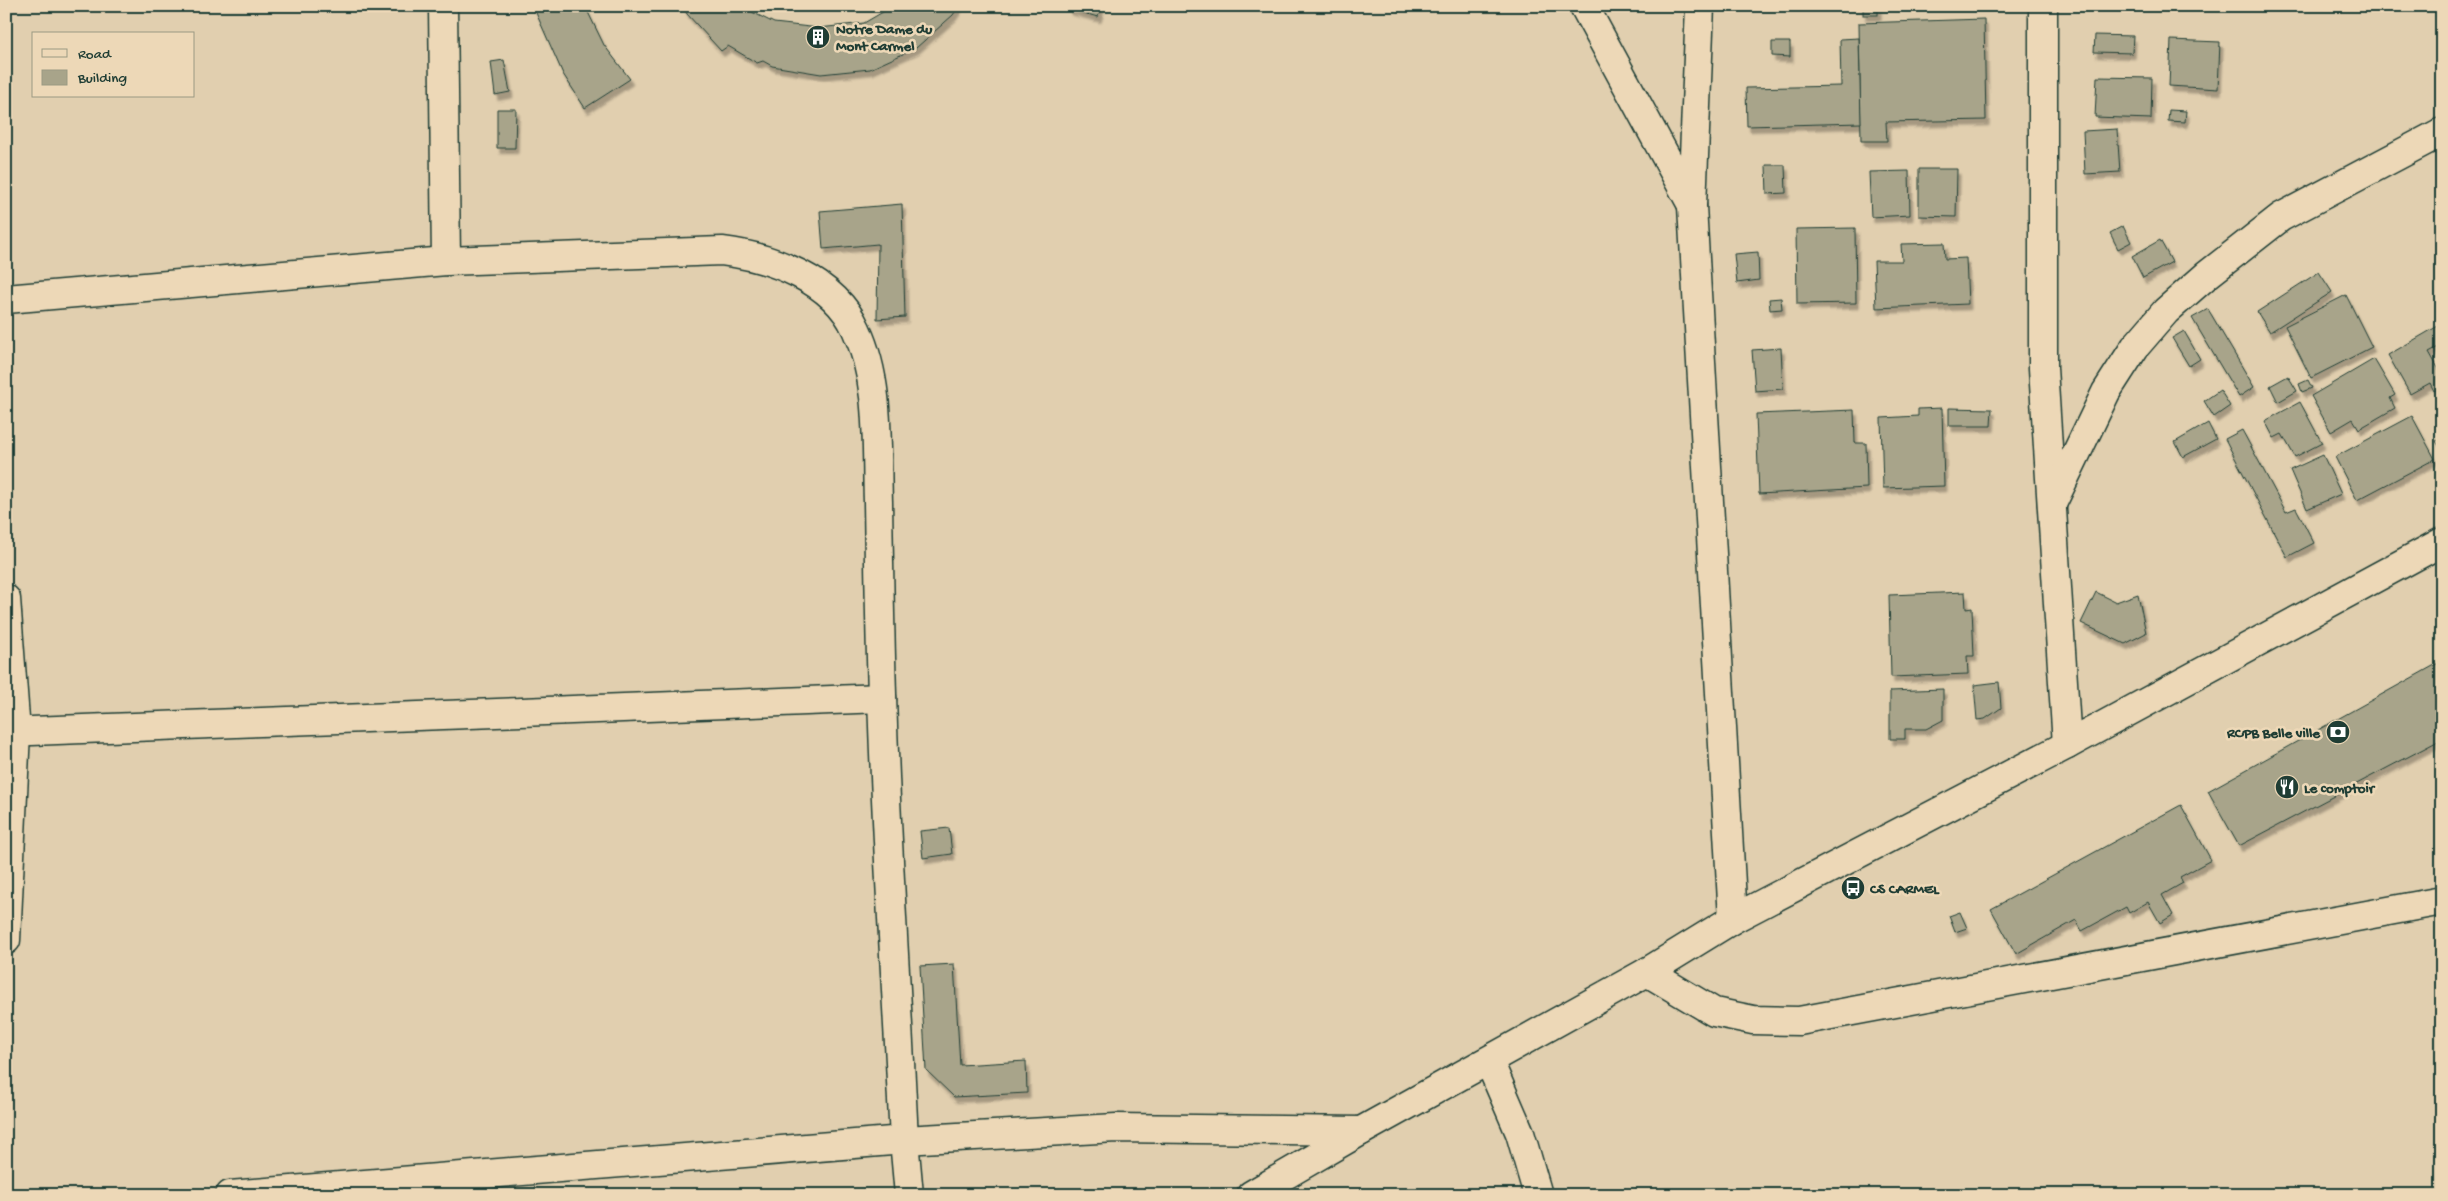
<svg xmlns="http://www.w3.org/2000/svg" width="2448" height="1201" font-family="'Gochi Hand',sans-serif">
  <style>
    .building { fill: #a8a48a; stroke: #1f3d34; filter: url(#shadow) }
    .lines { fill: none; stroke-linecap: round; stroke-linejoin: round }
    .minor-casing { stroke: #1f3d34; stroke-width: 31 }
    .minor { stroke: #edd8b7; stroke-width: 28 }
    .labels { text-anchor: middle; stroke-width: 5; stroke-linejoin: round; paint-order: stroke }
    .poi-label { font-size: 15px; font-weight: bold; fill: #1f3d34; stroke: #edd8b7; text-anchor: start }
  </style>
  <defs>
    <filter id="shadow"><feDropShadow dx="3" dy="5.5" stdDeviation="1" flood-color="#0004"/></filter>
  </defs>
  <rect width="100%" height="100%" fill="#e1cfaf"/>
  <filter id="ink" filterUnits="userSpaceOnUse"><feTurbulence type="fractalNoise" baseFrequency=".02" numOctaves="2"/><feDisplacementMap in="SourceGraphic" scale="10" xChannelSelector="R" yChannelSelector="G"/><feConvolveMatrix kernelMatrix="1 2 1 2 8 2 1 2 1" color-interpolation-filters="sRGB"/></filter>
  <g filter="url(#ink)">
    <g class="building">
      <polygon points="533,6 585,6 604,45 630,79 585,108 563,74"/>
      <polygon points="683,6 753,6 750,11 774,23 819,28 864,23 893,6 959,6 953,15 916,48 870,69 821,74 772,66 763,61 757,63 728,46 721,51 687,14"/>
      <polygon points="1069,6 1101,6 1098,17 1068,9"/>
      <rect x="1863" y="7" width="15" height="8"/>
      <polygon points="1984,19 1986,120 1886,122 1887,141 1861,141 1859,23"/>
      <polygon points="2095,35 2133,36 2132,53 2094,52"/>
      <polygon points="1859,38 1861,123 1747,126 1746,88 1841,86 1840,39"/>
      <polygon points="2171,40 2220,42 2218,89 2169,86"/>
      <polygon points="1772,42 1790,42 1790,57 1772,56"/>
      <polygon points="504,60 510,92 495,95 491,62"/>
      <polygon points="2097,77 2152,78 2151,119 2095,117"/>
      <polygon points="497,109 516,109 515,148 497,148"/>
      <polygon points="2169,110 2186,111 2185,122 2168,121"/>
      <polygon points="2117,129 2120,172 2085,174 2083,131"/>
      <polygon points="1766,165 1785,165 1786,193 1767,194"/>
      <polygon points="1919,169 1957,169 1956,217 1919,216"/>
      <polygon points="1909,171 1910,215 1871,217 1869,172"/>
      <polygon points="902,204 905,317 877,319 878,244 823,249 820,211"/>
      <polygon points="2123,226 2131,242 2118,249 2110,233"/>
      <polygon points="1855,228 1856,303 1797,304 1796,229"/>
      <polygon points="2160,240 2172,262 2143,278 2132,256"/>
      <polygon points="1944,243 1945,259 1966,258 1968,304 1876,308 1874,261 1902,261 1901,244"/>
      <polygon points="1758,252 1759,280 1737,283 1734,254"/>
      <polygon points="2319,272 2332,292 2270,332 2257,312"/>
      <polygon points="2346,295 2372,347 2311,378 2285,326"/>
      <polygon points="1781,298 1782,309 1770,310 1769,299"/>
      <polygon points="2208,309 2254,387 2239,397 2192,318"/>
      <polygon points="2438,326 2442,333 2442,345 2429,352 2442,375 2442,386 2434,391 2430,383 2410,394 2388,355"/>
      <polygon points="2184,331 2200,359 2189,366 2172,338"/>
      <polygon points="1781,348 1783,389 1755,391 1752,350"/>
      <polygon points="2374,359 2395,395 2390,398 2395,408 2359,429 2353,419 2331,432 2311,396"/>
      <polygon points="2288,376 2297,391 2278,402 2270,386"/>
      <polygon points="2308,380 2312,388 2302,392 2299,384"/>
      <polygon points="2220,390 2230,406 2214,417 2204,401"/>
      <polygon points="2300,402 2322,443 2295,457 2282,434 2274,438 2265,421"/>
      <polygon points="1942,408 1944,486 1883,488 1881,418 1918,416 1918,409"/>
      <polygon points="1949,408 1992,409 1991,426 1949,426"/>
      <polygon points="1854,410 1855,443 1866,443 1867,488 1759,494 1756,414"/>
      <polygon points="2412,416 2435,459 2357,500 2335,457"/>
      <polygon points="2208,423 2216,439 2183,457 2175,442"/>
      <polygon points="2242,430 2286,512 2296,508 2314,543 2287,557 2225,439"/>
      <polygon points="2442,438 2442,452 2436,441"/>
      <polygon points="2323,455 2341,494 2307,509 2290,470"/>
      <polygon points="1965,592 1966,609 1972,608 1974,656 1967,656 1968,674 1891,677 1889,595"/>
      <polygon points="2096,592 2116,602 2138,594 2146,633 2125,644 2081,623"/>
      <polygon points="2442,661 2442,739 2239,846 2208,791"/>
      <polygon points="1999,682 2001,708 1985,719 1977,720 1974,685"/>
      <polygon points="1943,689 1943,720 1926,729 1905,729 1905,739 1890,739 1890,691"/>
      <polygon points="2181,805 2211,860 2180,877 2183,883 2162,895 2173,915 2160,923 2148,902 2129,913 2126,907 2082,931 2076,920 2016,954 1991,909"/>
      <polygon points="949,828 952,854 923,858 920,831"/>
      <polygon points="1960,912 1967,928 1955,932 1949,916"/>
      <polygon points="954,964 960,1065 1026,1061 1027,1093 954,1097 926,1070 920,966"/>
    </g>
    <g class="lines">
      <g class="minor-casing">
        <g id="minor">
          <polyline points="443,6 446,261"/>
          <polyline points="1584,6 1692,205"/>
          <polyline points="1700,6 1692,206 1733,919"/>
          <polyline points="2043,6 2043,368 2067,745"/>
          <path d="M6 299 446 261 722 251C771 257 834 280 856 329 881 382 876 445 878 502 879 566 880 630 882 694 886 842 897 991 904 1140L909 1195"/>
          <polyline points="2052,504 2106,392 2135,347 2166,311 2207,275 2281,217 2442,132"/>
          <polyline points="6,599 16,732 6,940"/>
          <polyline points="6,732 882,698"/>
          <polyline points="1647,972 1714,1012 1753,1020 1799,1021 2442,901"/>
          <polyline points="1489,1061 1520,1133 1538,1195"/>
          <polyline points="230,1195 904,1140 1116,1128 1361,1131"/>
          <polyline points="1251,1195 1361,1131 1647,972 1733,919 2067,745 2442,542"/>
        </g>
      </g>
      <use href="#minor" class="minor"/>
    </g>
  </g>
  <defs>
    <g id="building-disc" transform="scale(1.25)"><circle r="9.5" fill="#1f3d34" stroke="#edd8b7"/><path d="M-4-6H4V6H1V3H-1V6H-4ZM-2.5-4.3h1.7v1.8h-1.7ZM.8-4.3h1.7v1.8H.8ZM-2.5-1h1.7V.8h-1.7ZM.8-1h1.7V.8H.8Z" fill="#fff"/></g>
    <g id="bank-disc" transform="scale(1.25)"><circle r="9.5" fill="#1f3d34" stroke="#edd8b7"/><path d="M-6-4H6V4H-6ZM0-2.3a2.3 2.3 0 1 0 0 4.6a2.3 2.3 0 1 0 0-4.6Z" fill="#fff"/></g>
    <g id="restaurant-disc" transform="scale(1.25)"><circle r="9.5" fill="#1f3d34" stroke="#edd8b7"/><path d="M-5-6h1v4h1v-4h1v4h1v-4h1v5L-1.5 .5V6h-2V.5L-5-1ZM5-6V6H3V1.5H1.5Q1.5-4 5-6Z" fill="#fff"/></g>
    <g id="bus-disc" transform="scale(1.25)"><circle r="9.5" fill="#1f3d34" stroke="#edd8b7"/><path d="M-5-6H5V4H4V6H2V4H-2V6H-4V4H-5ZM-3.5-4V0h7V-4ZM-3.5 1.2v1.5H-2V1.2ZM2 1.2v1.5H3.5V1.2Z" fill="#fff"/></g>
  </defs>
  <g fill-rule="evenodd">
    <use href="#building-disc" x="818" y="37"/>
    <use href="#bank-disc" x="2338" y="732"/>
    <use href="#restaurant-disc" x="2287" y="787"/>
    <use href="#bus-disc" x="1853" y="888"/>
  </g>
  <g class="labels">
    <g class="poi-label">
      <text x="836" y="33">Notre Dame du<tspan x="836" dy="17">Mont Carmel</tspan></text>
      <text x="2320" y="737" text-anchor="end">RCPB Belle ville</text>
      <text x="2304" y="792">Le comptoir</text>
      <text x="1870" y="893">CS CARMEL</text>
    </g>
  </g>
  <rect width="2448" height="1201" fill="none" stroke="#edd8b7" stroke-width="25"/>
  <rect x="12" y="12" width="2423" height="1176" fill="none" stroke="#1f3d34" stroke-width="2" filter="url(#ink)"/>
  <rect x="32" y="32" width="162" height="65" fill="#edd8b7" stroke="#9b9a83"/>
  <rect x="42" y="49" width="25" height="8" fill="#edd8b7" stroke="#9b9a83"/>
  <text x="78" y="58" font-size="15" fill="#1f3d34">Road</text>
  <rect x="42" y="70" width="25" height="15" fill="#a8a48a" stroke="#9b9a83"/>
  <text x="78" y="82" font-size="15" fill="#1f3d34">Building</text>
</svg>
